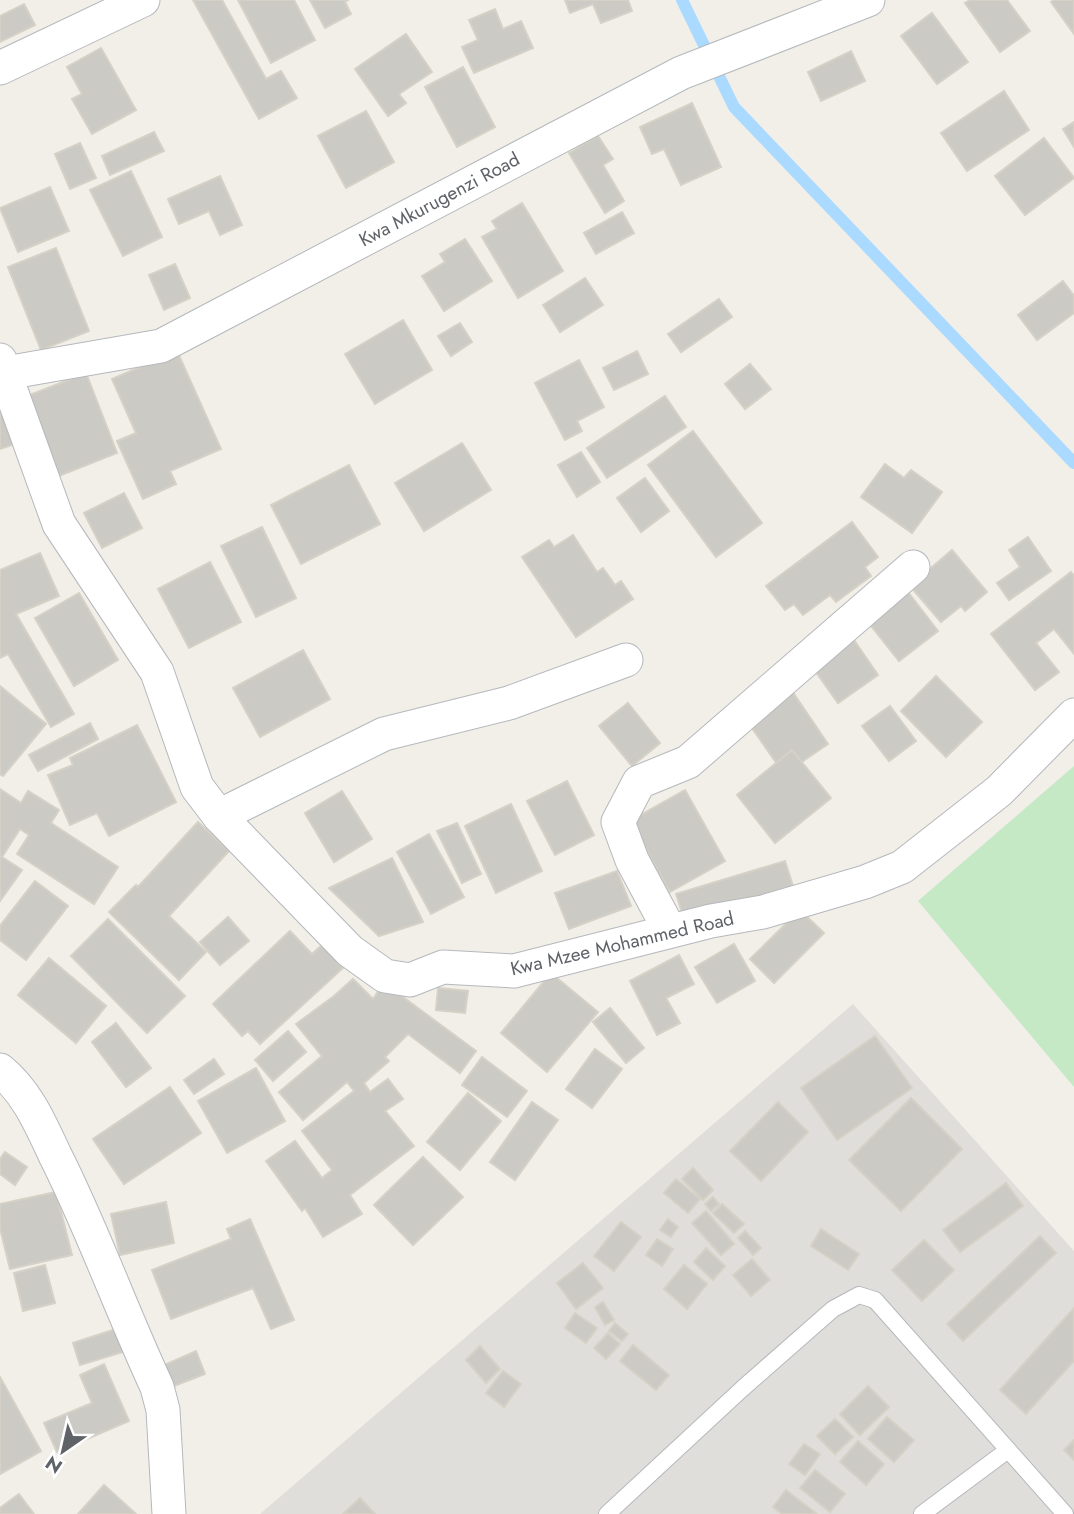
<svg xmlns="http://www.w3.org/2000/svg" width="1074" height="1514" font-family="Jost,sans-serif">
  <style>
    .industrial { fill: #e0deda }
    .green { fill: #c5e8c5 }
    .lines { fill: none; stroke-linecap: round; stroke-linejoin: round }
    .stream { stroke: #aadaff; stroke-width: 12 }
    .building { fill: #cccac5; stroke: #d6d1c6; stroke-width: 2 }
    .lane-casing { stroke: #b5b8bc; stroke-width: 18 }
    .street-casing { stroke: #b5b8bc; stroke-width: 35 }
    .lane { stroke: #fff; stroke-width: 16 }
    .street { stroke: #fff; stroke-width: 33 }
    .labels { text-anchor: middle; stroke-width: 6; stroke-linejoin: round; paint-order: stroke }
    .street-label { font-size: 19px; fill: #5f6368; stroke: #fff }
  </style>
  <rect width="100%" height="100%" fill="#f1efe8"/>
  <polygon class="industrial" points="853,1004 1074,1251 1074,1514 260,1514"/>
  <polygon class="green" points="1074,766 1074,1087 918,901"/>
  <g class="lines">
    <polyline class="stream" points="682,0 734,107 1074,463"/>
  </g>
  <g class="building">
    <polygon points="193,0 222,0 266,79 281,71 297,98 259,119"/>
    <polygon points="238,0 294,0 315,40 271,63"/>
    <polygon points="310,0 348,0 345,2 351,14 325,28"/>
    <polygon points="565,0 628,0 632,11 601,23 593,4 570,13"/>
    <polygon points="970,0 1007,0 1030,31 1000,52 965,3"/>
    <polygon points="1054,0 1074,0 1074,34 1051,2"/>
    <polygon points="24,4 35,25 0,42 0,16"/>
    <polygon points="495,9 503,29 521,21 533,48 474,73 462,47 478,40 469,20"/>
    <polygon points="932,13 968,62 937,84 901,36"/>
    <polygon points="406,34 432,72 399,94 406,103 388,116 355,69"/>
    <polygon points="101,48 136,110 92,134 72,99 82,94 67,67"/>
    <polygon points="851,51 865,81 821,101 808,72"/>
    <polygon points="463,67 495,127 457,147 425,87"/>
    <polygon points="1004,91 1029,130 967,171 941,133"/>
    <polygon points="692,103 721,167 681,185 664,149 652,154 640,127"/>
    <polygon points="366,111 394,162 346,188 318,136"/>
    <polygon points="1074,122 1074,147 1063,129"/>
    <polygon points="154,132 164,151 110,175 102,156"/>
    <polygon points="598,136 613,159 603,165 624,201 605,213 569,153"/>
    <polygon points="1044,138 1074,178 1025,215 995,176"/>
    <polygon points="80,143 96,178 70,189 55,154"/>
    <polygon points="131,171 162,237 123,256 90,190"/>
    <polygon points="220,176 242,225 220,235 209,211 179,224 168,199"/>
    <polygon points="50,187 69,231 18,252 0,208"/>
    <polygon points="522,203 563,271 518,298 482,237 497,229 492,221"/>
    <polygon points="622,212 634,233 596,254 584,233"/>
    <polygon points="465,239 492,281 444,311 422,276 445,262 440,254"/>
    <polygon points="56,248 89,331 41,350 8,267"/>
    <polygon points="175,264 190,298 164,310 149,275"/>
    <polygon points="585,278 603,305 560,332 543,305"/>
    <polygon points="1063,281 1074,296 1074,313 1037,340 1018,315"/>
    <polygon points="719,299 732,317 681,352 668,334"/>
    <polygon points="403,320 432,370 375,404 345,354"/>
    <polygon points="460,323 472,342 451,356 438,336"/>
    <polygon points="177,351 221,449 170,471 176,484 143,499 117,441 136,433 112,379"/>
    <polygon points="637,351 648,374 614,390 603,368"/>
    <polygon points="579,360 604,407 577,421 582,431 565,440 535,383"/>
    <polygon points="750,364 771,389 745,409 725,384"/>
    <polygon points="86,373 117,453 54,478 22,398"/>
    <polygon points="0,396 18,443 0,449"/>
    <polygon points="665,396 686,427 607,478 587,448"/>
    <polygon points="693,431 762,523 716,557 648,465"/>
    <polygon points="462,443 491,490 424,531 395,483"/>
    <polygon points="581,452 600,482 577,497 558,465"/>
    <polygon points="885,464 904,478 911,470 942,492 912,533 861,497"/>
    <polygon points="349,465 380,524 301,564 271,505"/>
    <polygon points="645,478 669,511 641,532 617,498"/>
    <polygon points="124,493 142,528 102,548 84,513"/>
    <polygon points="852,522 878,557 865,567 871,576 836,602 830,595 803,615 794,604 785,610 766,586"/>
    <polygon points="262,527 296,598 256,617 221,546"/>
    <polygon points="573,535 597,572 603,568 615,585 621,581 633,599 576,637 522,557 549,540 554,547"/>
    <polygon points="1028,537 1051,571 1009,600 997,583 1020,567 1009,550"/>
    <polygon points="952,550 987,592 965,611 961,606 941,622 910,586"/>
    <polygon points="40,553 59,596 16,614 74,714 51,727 8,654 0,658 0,570"/>
    <polygon points="210,562 241,622 189,648 158,589"/>
    <polygon points="1071,572 1074,576 1074,654 1054,629 1036,643 1059,672 1035,690 991,634"/>
    <polygon points="908,592 938,631 899,661 868,622"/>
    <polygon points="79,593 118,660 74,686 35,618"/>
    <polygon points="854,640 878,675 838,703 813,668"/>
    <polygon points="303,650 330,699 260,737 233,688"/>
    <polygon points="936,676 982,722 946,757 901,711"/>
    <polygon points="0,686 46,724 3,776 0,774"/>
    <polygon points="792,691 828,744 784,774 747,721"/>
    <polygon points="628,703 660,743 632,766 599,726"/>
    <polygon points="890,706 916,741 889,761 862,726"/>
    <polygon points="90,723 98,739 38,771 29,755"/>
    <polygon points="137,725 176,802 109,836 97,813 70,825 48,775 73,765 70,758"/>
    <polygon points="792,750 831,798 775,843 737,795"/>
    <polygon points="567,781 594,835 555,855 527,801"/>
    <polygon points="0,789 21,803 28,791 59,810 51,823 118,867 94,904 17,854 29,835 20,829 2,857 22,870 0,901"/>
    <polygon points="685,790 725,861 670,892 630,821"/>
    <polygon points="342,791 372,839 334,862 305,813"/>
    <polygon points="511,804 542,871 496,893 465,826"/>
    <polygon points="198,822 229,851 169,916 206,952 179,980 109,912 136,885 138,887"/>
    <polygon points="457,823 481,874 462,883 437,831"/>
    <polygon points="429,834 464,897 431,914 397,852"/>
    <polygon points="392,858 423,922 379,936 329,888"/>
    <polygon points="785,861 793,886 684,919 676,894"/>
    <polygon points="617,871 631,906 569,929 555,893"/>
    <polygon points="35,881 68,906 26,960 0,940 0,926"/>
    <polygon points="800,910 824,933 774,983 750,959"/>
    <polygon points="228,917 249,941 220,965 200,942"/>
    <polygon points="108,919 185,996 147,1033 71,956"/>
    <polygon points="290,931 312,954 322,945 343,968 260,1044 248,1031 242,1036 213,1004"/>
    <polygon points="734,944 755,981 717,1003 695,967"/>
    <polygon points="679,955 694,984 666,998 680,1023 657,1035 630,981"/>
    <polygon points="49,958 106,1006 76,1043 18,995"/>
    <polygon points="551,973 598,1012 547,1072 501,1033"/>
    <polygon points="353,979 373,999 384,983 476,1051 460,1073 408,1034 385,1057 389,1061 364,1083 370,1092 388,1079 403,1099 385,1111 414,1146 350,1195 362,1214 323,1237 305,1208 302,1211 266,1161 295,1141 322,1178 332,1170 302,1131 354,1091 347,1082 303,1120 279,1092 322,1056 296,1024 334,996"/>
    <polygon points="438,988 468,991 465,1013 436,1010"/>
    <polygon points="610,1008 644,1048 626,1063 593,1022"/>
    <polygon points="116,1023 151,1068 126,1087 92,1042"/>
    <polygon points="288,1031 306,1052 273,1081 255,1060"/>
    <polygon points="875,1036 912,1088 837,1140 801,1088"/>
    <polygon points="595,1049 622,1069 592,1108 566,1089"/>
    <polygon points="482,1057 527,1091 507,1117 462,1085"/>
    <polygon points="214,1059 224,1074 194,1094 184,1080"/>
    <polygon points="256,1068 285,1121 227,1153 198,1101"/>
    <polygon points="170,1087 201,1133 124,1184 93,1139"/>
    <polygon points="468,1093 501,1121 460,1170 427,1142"/>
    <polygon points="911,1098 962,1149 901,1211 849,1160"/>
    <polygon points="532,1102 558,1120 515,1180 490,1162"/>
    <polygon points="778,1102 808,1132 761,1181 730,1151"/>
    <polygon points="5,1152 27,1167 15,1185 0,1174 0,1159"/>
    <polygon points="423,1157 463,1197 413,1245 374,1205"/>
    <polygon points="693,1168 713,1190 703,1200 682,1179"/>
    <polygon points="676,1179 700,1199 688,1213 664,1193"/>
    <polygon points="1006,1183 1023,1206 960,1252 943,1230"/>
    <polygon points="56,1192 72,1255 10,1269 0,1228 0,1204"/>
    <polygon points="713,1197 719,1204 711,1211 705,1204"/>
    <polygon points="166,1202 174,1243 120,1255 111,1214"/>
    <polygon points="722,1204 744,1224 734,1233 713,1213"/>
    <polygon points="706,1211 734,1244 721,1255 692,1223"/>
    <polygon points="250,1219 294,1320 271,1329 253,1288 171,1319 152,1270 231,1239 227,1229"/>
    <polygon points="668,1219 678,1227 671,1237 660,1230"/>
    <polygon points="621,1222 641,1237 614,1271 594,1256"/>
    <polygon points="821,1229 859,1254 848,1270 811,1246"/>
    <polygon points="745,1231 761,1248 753,1255 738,1238"/>
    <polygon points="1040,1236 1056,1253 963,1341 947,1324"/>
    <polygon points="657,1239 673,1249 662,1266 646,1255"/>
    <polygon points="924,1240 954,1270 922,1301 892,1270"/>
    <polygon points="706,1248 725,1266 713,1280 694,1262"/>
    <polygon points="752,1259 770,1280 751,1296 733,1275"/>
    <polygon points="583,1263 603,1288 576,1309 557,1283"/>
    <polygon points="45,1265 55,1303 23,1311 14,1273"/>
    <polygon points="684,1265 707,1284 687,1309 664,1289"/>
    <polygon points="603,1302 614,1320 605,1325 595,1307"/>
    <polygon points="1074,1308 1074,1361 1026,1414 1000,1390"/>
    <polygon points="575,1313 597,1328 586,1343 565,1328"/>
    <polygon points="615,1323 628,1334 622,1341 609,1331"/>
    <polygon points="122,1327 129,1350 80,1365 73,1343"/>
    <polygon points="608,1333 620,1344 606,1359 594,1348"/>
    <polygon points="633,1345 669,1375 656,1390 620,1361"/>
    <polygon points="480,1346 500,1369 486,1383 466,1360"/>
    <polygon points="196,1351 205,1374 169,1388 160,1367"/>
    <polygon points="104,1364 129,1421 57,1452 44,1423 92,1403 80,1375"/>
    <polygon points="503,1371 521,1384 504,1407 486,1393"/>
    <polygon points="0,1377 41,1451 0,1474"/>
    <polygon points="868,1386 889,1407 860,1435 840,1414"/>
    <polygon points="887,1417 914,1440 894,1462 868,1439"/>
    <polygon points="835,1419 853,1437 835,1454 817,1436"/>
    <polygon points="1074,1440 1074,1460 1064,1450"/>
    <polygon points="858,1441 884,1464 866,1485 840,1462"/>
    <polygon points="804,1444 820,1454 805,1475 789,1464"/>
    <polygon points="815,1470 845,1494 830,1512 800,1488"/>
    <polygon points="104,1485 136,1514 78,1514"/>
    <polygon points="786,1490 817,1514 782,1514 773,1507"/>
    <polygon points="19,1494 34,1514 0,1514 0,1508"/>
    <polygon points="360,1498 375,1514 343,1514"/>
  </g>
  <g class="lines">
    <g class="lane-casing">
      <g id="lane">
        <polyline points="607,1514 743,1388 833,1309 859,1295 875,1300 1065,1514"/>
        <polyline points="922,1514 1008,1450"/>
      </g>
    </g>
    <g class="street-casing">
      <g id="street">
        <polyline points="0,68 143,0"/>
        <polyline points="0,360 59,524 157,672 197,787 219,816 350,951 385,976 410,980 443,967 514,971 711,921 763,912 865,882 902,867 999,791 1074,715"/>
        <polyline points="0,374 161,346 681,73 868,0"/>
        <polyline points="219,816 384,734 509,703 626,660"/>
        <polyline points="670,931 632,860 618,822 639,782 688,762 913,567"/>
        <path d="M0 1070C27 1092 40 1123 55 1155 93 1230 121 1310 157 1387L163 1410 169 1514"/>
      </g>
    </g>
    <use href="#lane" class="lane"/>
    <use href="#street" class="street"/>
  </g>
  <g class="labels">
    <g class="street-label">
      <text transform="translate(439 199) rotate(-28)" y="7">Kwa Mkurugenzi Road</text>
      <text transform="translate(622 943) rotate(-13)" y="7">Kwa Mzee Mohammed Road</text>
    </g>
  </g>
  <g transform="translate(63 1451) rotate(214)" stroke="#ffffff" stroke-width="5" paint-order="stroke">
  <path d="M0-5L12 26L0 18L-12 26Z" fill="#5f6368"/>
  <text y="-10" font-size="19" font-weight="bold" text-anchor="middle" fill="#5f6368">N</text>
  </g>
</svg>
